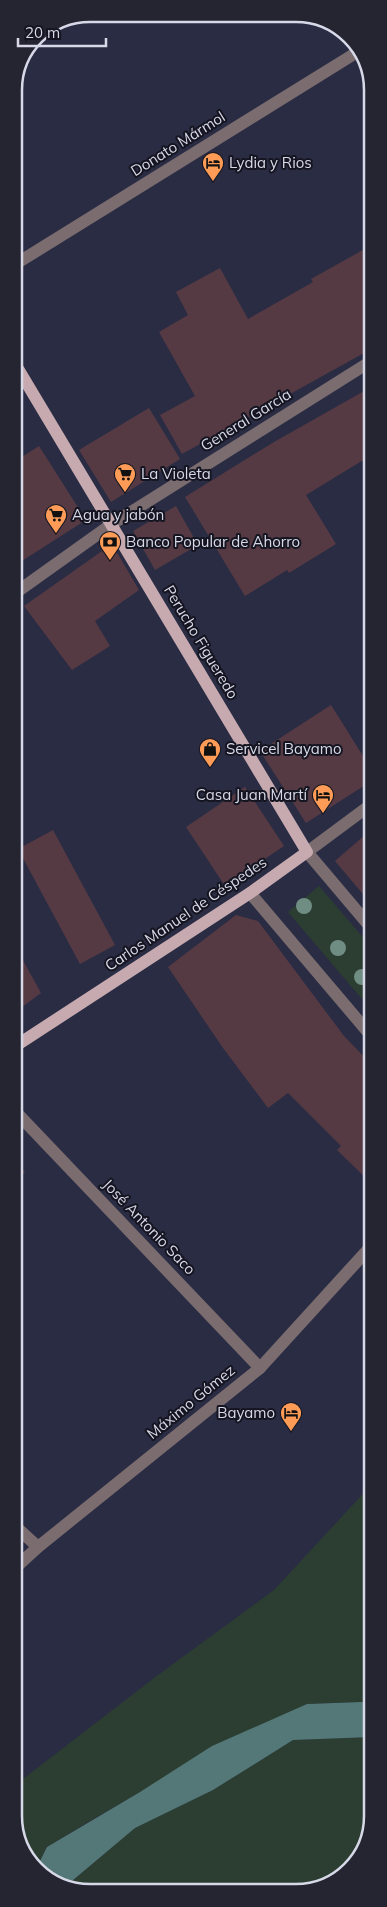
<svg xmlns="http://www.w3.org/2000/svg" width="387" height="1907" font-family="Mulish,sans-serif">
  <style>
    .green { fill: #2b3e31 }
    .water { fill: #547877 }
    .building { fill: #553a43 }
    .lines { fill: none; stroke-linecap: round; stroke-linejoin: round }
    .minor { stroke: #7a6c6f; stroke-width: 12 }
    .major { stroke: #c6aab0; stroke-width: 12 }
    .tree { fill: #708d84 }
    .labels { text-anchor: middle; stroke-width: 4; stroke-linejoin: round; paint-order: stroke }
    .street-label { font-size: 15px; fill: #d7d9e8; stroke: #141520 }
    .poi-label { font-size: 15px; fill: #d7d9e8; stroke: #141520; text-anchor: start }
    .rim { fill: none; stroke: #d7d9e8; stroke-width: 2.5 }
  </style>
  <rect width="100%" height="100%" fill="#2a2c43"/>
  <g class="green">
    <polygon points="319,886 373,949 373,1012 288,912"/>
    <polygon points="373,1483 373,1704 361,1702 307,1704 140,1792 85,1824 47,1847 36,1869 33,1867 14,1826 14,1786 154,1678 274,1590"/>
    <polygon points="373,1737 373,1821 351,1870 306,1893 76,1892 66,1886 135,1828 213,1790 293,1740"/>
  </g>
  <polygon class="water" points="361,1702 373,1704 373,1737 293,1740 213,1790 135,1828 66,1886 36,1869 47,1847 140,1792 212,1746 307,1704"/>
  <g class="building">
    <polygon points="370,246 373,252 373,348 182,454 160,415 195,396 159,332 188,315 176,292 220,268 248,319 313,282 311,279"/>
    <polygon points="373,386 373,470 365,459 306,495 336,544 289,573 287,570 245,596 185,497 274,442"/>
    <polygon points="149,408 180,459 111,502 79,450"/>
    <polygon points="39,446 86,520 14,566 14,462"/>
    <polygon points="176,506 198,545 155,570 133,531"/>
    <polygon points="112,544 139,590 95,621 110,646 72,670 24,606"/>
    <polygon points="331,705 373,772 373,780 306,823 260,751"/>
    <polygon points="245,787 284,846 225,886 186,827"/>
    <polygon points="53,830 115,945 80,964 18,849"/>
    <polygon points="365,835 373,843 373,906 335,861"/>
    <polygon points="236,915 258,921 344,1036 373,1066 373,1185 337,1150 341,1146 288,1093 268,1108 223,1048 168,967"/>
    <polygon points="14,944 41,993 14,1013"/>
    <polygon points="14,1162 25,1172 14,1183"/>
  </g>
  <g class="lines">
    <g class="minor">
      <polyline points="14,265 359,51"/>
      <polyline points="14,594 112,524 373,360"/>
      <polyline points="373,803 307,852 373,930"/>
      <polyline points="250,893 373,1038"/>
      <polyline points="14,1110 260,1368"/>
      <polyline points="14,1525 38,1547"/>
      <polyline points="14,1569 38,1547 260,1368 373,1244"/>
    </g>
    <polyline class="major" points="14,362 307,852 250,893 14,1047"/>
  </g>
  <g class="tree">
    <circle cx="304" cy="906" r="8"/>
    <circle cx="338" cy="948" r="8"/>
    <circle cx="362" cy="977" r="8"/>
  </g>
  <defs>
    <g id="hotel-pin" transform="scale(1.125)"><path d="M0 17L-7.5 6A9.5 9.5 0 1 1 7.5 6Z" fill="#fe9c57" stroke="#141520"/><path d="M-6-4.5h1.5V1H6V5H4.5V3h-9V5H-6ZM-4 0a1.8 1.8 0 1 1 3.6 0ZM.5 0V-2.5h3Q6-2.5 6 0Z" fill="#111"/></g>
    <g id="supermarket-pin" transform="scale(1.125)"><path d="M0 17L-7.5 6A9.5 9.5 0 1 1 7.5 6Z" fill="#fe9c57" stroke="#141520"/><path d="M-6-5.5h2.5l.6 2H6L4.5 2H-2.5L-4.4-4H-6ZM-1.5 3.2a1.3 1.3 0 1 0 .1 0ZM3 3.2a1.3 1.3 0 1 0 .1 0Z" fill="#111"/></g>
    <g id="bank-pin" transform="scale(1.125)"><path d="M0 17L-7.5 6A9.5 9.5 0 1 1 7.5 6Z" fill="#fe9c57" stroke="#141520"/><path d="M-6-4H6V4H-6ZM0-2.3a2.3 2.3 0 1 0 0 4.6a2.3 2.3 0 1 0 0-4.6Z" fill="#111"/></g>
    <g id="shop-pin" transform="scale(1.125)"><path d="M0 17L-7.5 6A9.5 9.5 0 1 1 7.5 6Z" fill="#fe9c57" stroke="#141520"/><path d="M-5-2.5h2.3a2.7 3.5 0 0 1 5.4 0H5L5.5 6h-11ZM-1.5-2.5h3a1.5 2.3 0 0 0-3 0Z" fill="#111"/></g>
  </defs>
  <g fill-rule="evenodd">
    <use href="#hotel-pin" x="213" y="163"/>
    <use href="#supermarket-pin" x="125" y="474"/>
    <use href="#supermarket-pin" x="56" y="515"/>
    <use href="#bank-pin" x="110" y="542"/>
    <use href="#shop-pin" x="210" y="749"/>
    <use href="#hotel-pin" x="323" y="795"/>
    <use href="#hotel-pin" x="291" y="1413"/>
  </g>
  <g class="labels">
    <g class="street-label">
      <text transform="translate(178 144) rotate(-32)" y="5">Donato Mármol</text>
      <text transform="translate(246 420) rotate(-32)" y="5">General García</text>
      <text transform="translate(201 642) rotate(59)" y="5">Perucho Figueredo</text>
      <text transform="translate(186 914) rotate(-34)" y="5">Carlos Manuel de Céspedes</text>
      <text transform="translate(149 1227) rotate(46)" y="5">José Antonio Saco</text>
      <text transform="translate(191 1402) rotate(-39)" y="5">Máximo Gómez</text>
    </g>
    <g class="poi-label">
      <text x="229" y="168">Lydia y Rios</text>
      <text x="141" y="479">La Violeta</text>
      <text x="72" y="520">Agua y jabón</text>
      <text x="126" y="547">Banco Popular de Ahorro</text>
      <text x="226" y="754">Servicel Bayamo</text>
      <text x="307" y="800" text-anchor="end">Casa Juan Martí</text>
      <text x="275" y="1418" text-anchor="end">Bayamo</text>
    </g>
  </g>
  <path d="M0 0H387V1907H0ZM90 22H296A68 68 0 0 1 364 90V1816A68 68 0 0 1 296 1884H90A68 68 0 0 1 22 1816V90A68 68 0 0 1 90 22Z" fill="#242530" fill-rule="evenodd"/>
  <path class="rim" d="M90 22H296A68 68 0 0 1 364 90V1816A68 68 0 0 1 296 1884H90A68 68 0 0 1 22 1816V90A68 68 0 0 1 90 22Z"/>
  <path d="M18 38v8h88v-8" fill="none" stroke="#d7d9e8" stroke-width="2.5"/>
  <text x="25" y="38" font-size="15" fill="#d7d9e8" stroke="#141520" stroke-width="4" paint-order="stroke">20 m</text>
</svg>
